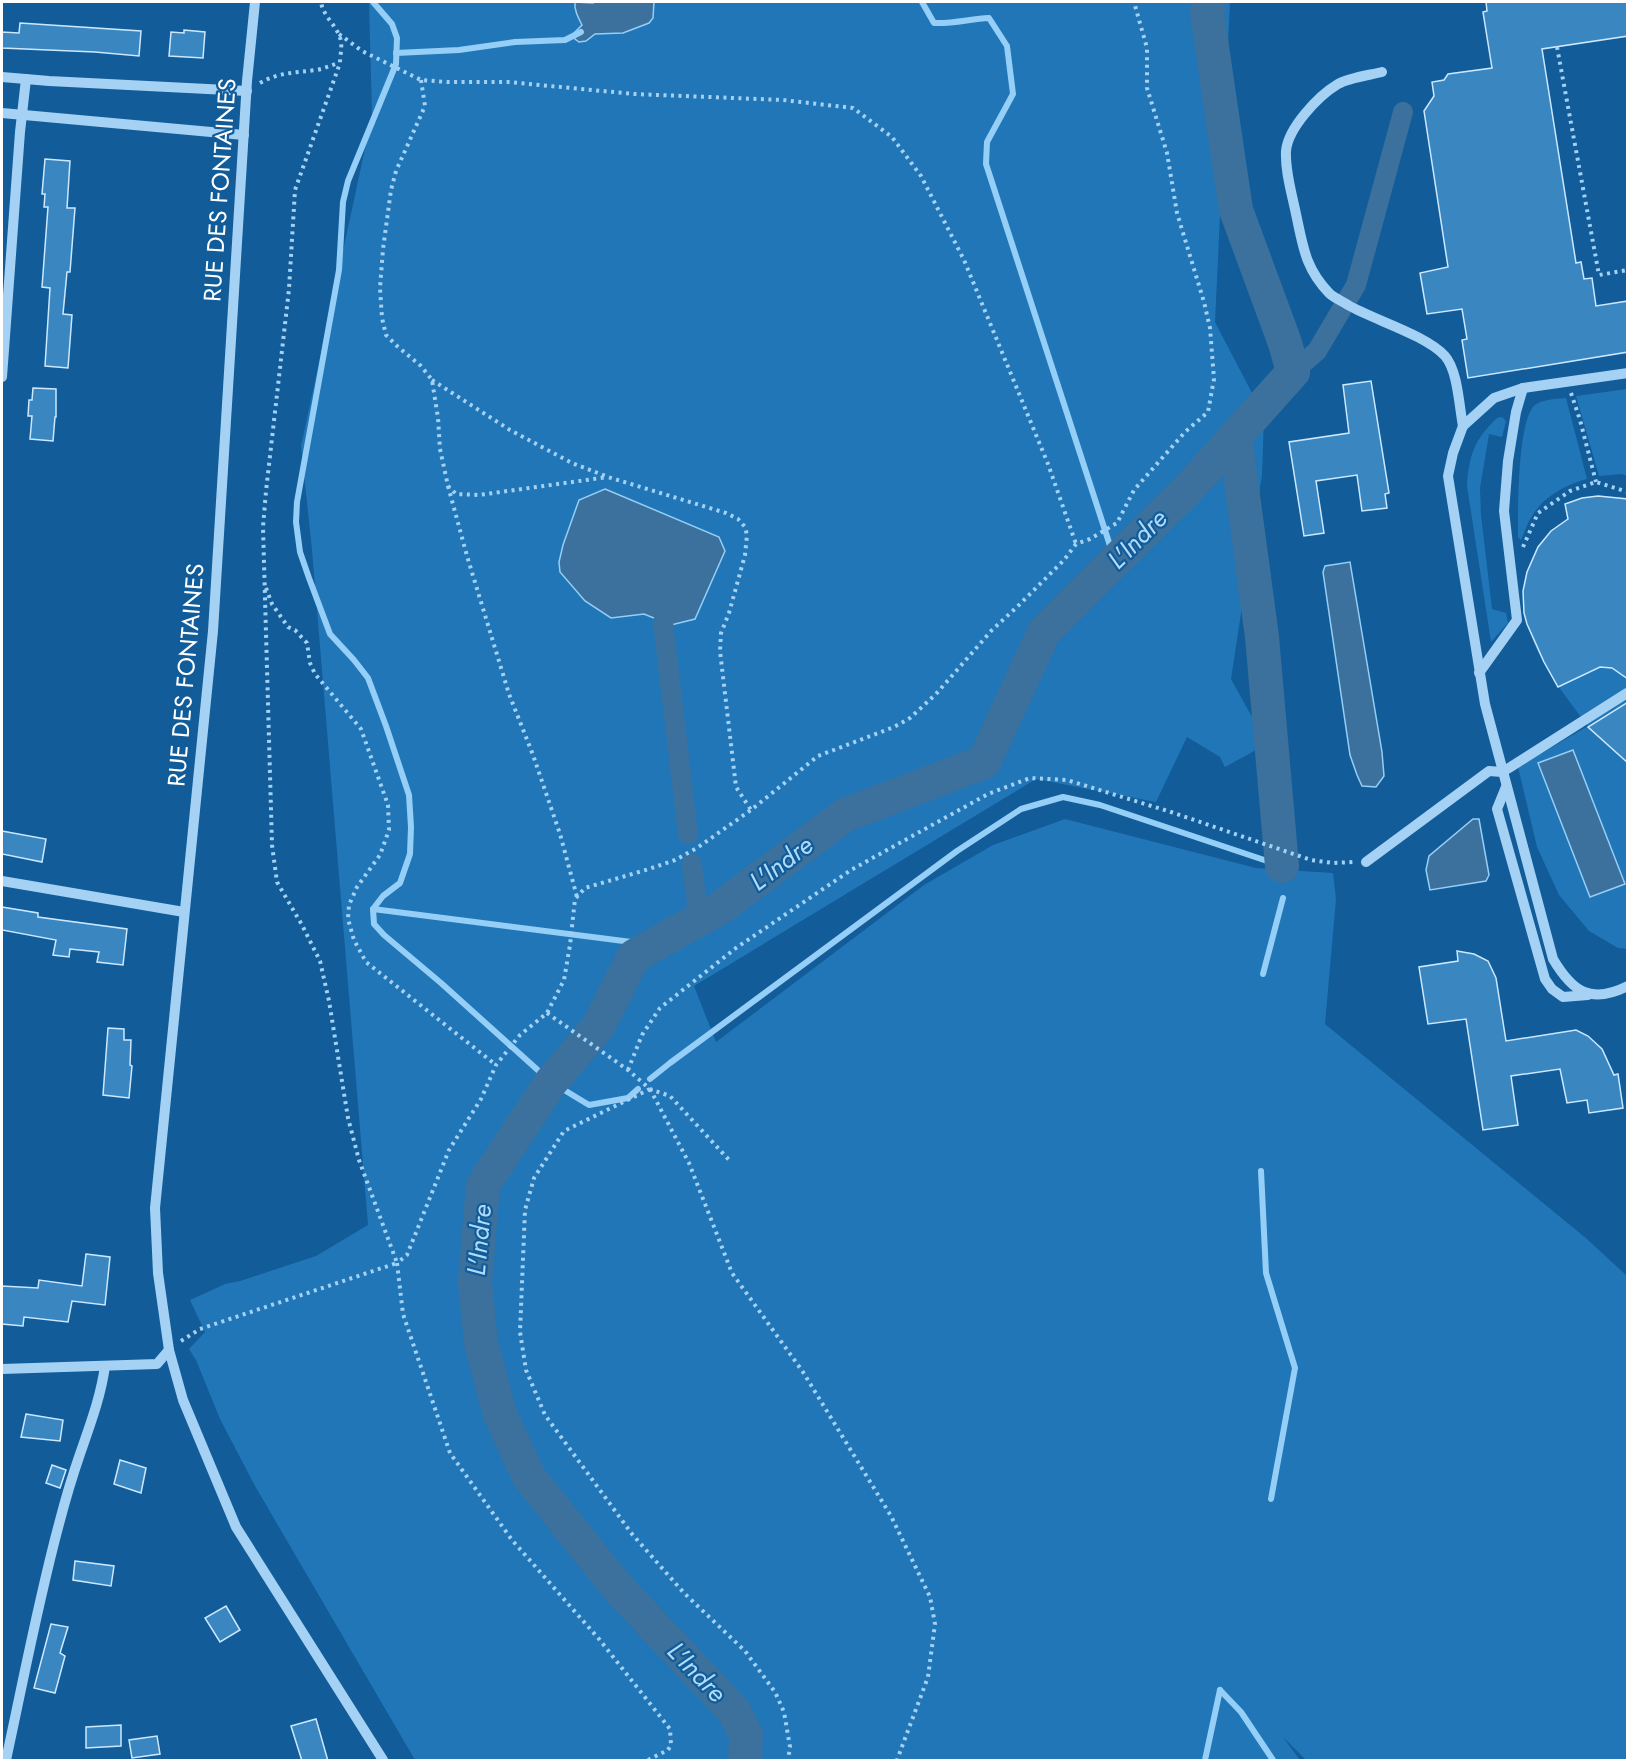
<svg xmlns="http://www.w3.org/2000/svg" width="1629" height="1762" font-family="Jost,sans-serif">
  <style>
    .green { fill: #2076b7 }
    .water { fill: #3c719d; stroke: #95cef7; stroke-width: 1.5 }
    .lines { fill: none; stroke-linecap: round; stroke-linejoin: round }
    .stream { stroke: #95cef7; stroke-width: 6 }
    .canal { stroke: #3c719d; stroke-width: 20 }
    .river { stroke: #3c719d; stroke-width: 34 }
    .building { fill: #3a86c1; stroke: #cce8fe; stroke-width: 1.5 }
    .path { stroke: #a4d1f4; stroke-width: 4; stroke-dasharray: 3 4.5; stroke-linecap: butt }
    .minor { stroke: #a4d1f4; stroke-width: 10 }
    .labels { text-anchor: middle; stroke-width: 4.5; stroke-linejoin: round; paint-order: stroke }
    .street-label { font-size: 24px; fill: #fff; stroke: #115c99 }
    .water-label { font-size: 26px; font-style: italic; fill: #b0dbfa; stroke: #115c99 }
  </style>
  <rect width="100%" height="100%" fill="#115c99"/>
  <g class="green">
    <polygon points="369,2 1230,2 1215,322 1264,416 1262,475 1231,679 1267,744 1225,767 1220,757 1187,737 1156,802 1036,779 694,986 716,1042 924,885 993,845 1065,819 1256,868 1333,873 1336,899 1325,1024 1587,1239 1627,1276 1627,1760 1306,1760 1283,1737 1300,1760 415,1760 255,1486 220,1419 196,1360 189,1349 205,1332 190,1300 225,1284 240,1281 316,1256 368,1225 312,550 301,446 372,116"/>
    <polygon points="1627,389 1627,476 1622,474 1599,476 1576,396"/>
    <path d="M1566 398 1587 479C1567 484 1545 496 1534 513 1528 521 1525 531 1521 540L1518 537C1518 513 1517 420 1535 405 1543 399 1556 399 1566 398Z"/>
    <path d="M1502 417 1506 421 1502 437 1489 434 1480 488 1481 515 1492 609 1506 613 1508 623 1491 642 1467 486C1469 455 1474 440 1497 418Z"/>
    <path d="M1598 496 1627 499V949L1618 948 1589 931 1559 895 1537 847 1518 767 1588 726C1553 680 1507 624 1530 564 1537 544 1551 530 1568 519L1565 504 1582 498Z"/>
  </g>
  <g class="water">
    <path d="M575 2 593 3 594 2H654L653 18 649 23 623 33 595 34 586 41 579 42 575 39 574 33 582 25C578 17 574 10 575 2Z"/>
    <polygon points="605,489 719,537 725,551 695,619 671,625 644,614 611,618 585,601 560,572 559,562 563,545 579,500"/>
    <polygon points="1350,562 1382,752 1384,776 1376,787 1362,786 1357,775 1350,755 1323,572 1325,566"/>
    <polygon points="1573,750 1625,884 1590,897 1538,763"/>
    <polygon points="1473,819 1479,819 1489,875 1486,881 1430,890 1426,870 1429,856"/>
  </g>
  <g class="lines">
    <g class="stream">
      <polyline points="373,2 392,24 397,38 396,64 348,181 343,202 339,270 297,502 296,522 300,552 309,578 330,634 354,660 368,678 386,726 409,795 411,827 410,854 400,883 383,896 373,909 374,924 384,935 441,983 551,1082 589,1105 628,1098 638,1089"/>
      <path d="M922 2 934 23C953 24 970 19 989 18L1007 46 1013 94 987 142 986 164 1115 561"/>
      <polyline points="396,53 459,50 515,42 565,40 581,32"/>
      <polyline points="373,909 655,945"/>
      <polyline points="1263,974 1283,898"/>
      <polyline points="650,1079 670,1063 957,851 1021,809 1063,797 1100,805 1282,866"/>
      <polyline points="1261,1171 1266,1273 1295,1368 1271,1499"/>
      <polyline points="1220,1690 1241,1712 1273,1760"/>
      <polyline points="1205,1760 1220,1690"/>
    </g>
    <g class="canal">
      <polyline points="1293,372 1317,351 1356,285 1403,112"/>
      <polyline points="663,622 688,834"/>
      <polyline points="692,864 699,920"/>
    </g>
    <g class="river">
      <polyline points="1235,436 1262,637 1282,866"/>
      <polyline points="745,1760 746,1735 734,1711 618,1588 529,1477 500,1414 481,1343 475,1282 483,1185 551,1082 598,1027 634,956 720,908 845,815 984,762 1044,632 1190,487 1293,372 1285,343 1236,210 1207,13 1209,2"/>
    </g>
  </g>
  <g class="building">
    <polygon points="1486,2 1628,2 1628,36 1542,49 1576,263 1581,262 1584,279 1592,278 1596,306 1628,301 1628,352 1468,378 1462,340 1467,339 1462,309 1427,314 1420,273 1448,267 1424,111 1434,96 1432,82 1444,80 1448,74 1492,68 1483,12 1487,11"/>
    <polygon points="20,23 141,31 139,56 95,52 2,48 2,32 19,33"/>
    <polygon points="184,30 205,32 203,58 169,56 171,32 184,33"/>
    <polygon points="45,159 70,161 67,208 75,208 70,272 67,272 63,314 72,315 68,368 45,366 50,288 42,287 48,207 44,207 45,194 42,194"/>
    <polygon points="1371,381 1389,493 1385,494 1387,508 1362,511 1357,475 1316,481 1324,533 1304,536 1289,442 1349,433 1343,385"/>
    <polygon points="33,388 56,389 56,417 55,417 53,441 30,439 32,416 28,416 29,400 32,400"/>
    <polygon points="1598,496 1628,499 1628,679 1612,668 1600,667 1558,687 1544,662 1527,624 1524,613 1523,591 1527,572 1538,547 1551,531 1568,519 1565,504 1582,498"/>
    <polygon points="1628,702 1628,763 1588,727"/>
    <polygon points="2,831 46,839 42,862 2,854"/>
    <polygon points="2,907 38,913 38,917 127,929 123,965 97,962 99,952 70,949 69,957 53,955 56,940 2,930"/>
    <polygon points="1457,951 1474,954 1488,961 1496,978 1506,1041 1576,1030 1588,1036 1602,1049 1614,1075 1618,1074 1623,1108 1589,1113 1587,1100 1567,1103 1560,1069 1511,1076 1518,1125 1483,1130 1466,1019 1428,1024 1419,967 1458,961"/>
    <polygon points="108,1028 124,1029 124,1040 131,1040 130,1065 132,1066 129,1098 103,1095"/>
    <polygon points="86,1254 110,1257 105,1305 72,1301 68,1322 24,1317 23,1326 2,1324 2,1286 38,1288 39,1280 82,1286"/>
    <polygon points="26,1414 63,1420 60,1441 21,1437"/>
    <polygon points="120,1460 146,1468 141,1493 114,1484"/>
    <polygon points="52,1465 66,1470 60,1488 46,1483"/>
    <polygon points="75,1561 114,1566 111,1586 73,1580"/>
    <polygon points="226,1606 240,1630 220,1642 205,1618"/>
    <polygon points="51,1624 68,1627 60,1653 65,1656 55,1693 34,1688"/>
    <polygon points="316,1719 328,1761 302,1761 291,1726"/>
    <polygon points="121,1725 121,1746 86,1748 86,1727"/>
    <polygon points="157,1736 160,1754 132,1758 129,1740"/>
  </g>
  <g class="lines">
    <g class="path">
      <polyline points="339,34 362,51 421,80 447,82 508,82 634,94 783,100 853,108 892,137 921,176 964,260 1048,464 1076,544"/>
      <polyline points="1557,47 1599,275 1628,270"/>
      <polyline points="421,80 425,106 396,171 391,190 383,249 380,288 382,318 386,335 397,346 421,366 432,380 438,418 440,449 448,486 456,494 479,495 608,477"/>
      <path d="M260 83C279 72 295 73 316 70 324 69 331 65 339 63"/>
      <polyline points="432,380 510,430 572,463 608,477 726,513 738,519 745,527 747,535 745,555 729,613 721,633 720,651 736,787 751,810"/>
      <polyline points="1571,393 1580,420 1596,482"/>
      <polyline points="448,486 467,556 509,694 533,755 560,834 577,897"/>
      <polyline points="1523,547 1538,513 1570,491 1596,482 1628,492"/>
      <polyline points="266,588 272,604 288,627 295,630 307,643 310,663 315,674 361,729 388,805 389,830 380,855 357,887 349,905 348,919 354,940 366,962 496,1065"/>
      <polyline points="547,1013 628,1070 650,1089 670,1096 731,1162"/>
      <polyline points="628,1070 642,1035 660,1008 736,948 851,870 988,794 1030,778 1067,780 1171,812 1311,860 1333,863 1354,862"/>
      <polyline points="650,1089 564,1131 534,1178 525,1210 520,1332 526,1370 545,1415 632,1534 684,1593 745,1651 775,1692 784,1712 790,1747 788,1760"/>
      <polyline points="650,1089 689,1163 732,1273 803,1372 891,1516 930,1597 935,1624 928,1677 897,1760"/>
      <path d="M181 1341 200 1329 397 1263 359 1160 348 1118 329 1001 320 961 302 925 277 882 272 845 263 527 266 491 289 289 295 190 340 63C340 56 342 49 341 42 339 27 323 17 321 2"/>
      <polyline points="648,1760 668,1750 671,1745 670,1729 599,1639 512,1540 450,1453 403,1314 397,1263 407,1255 449,1150 481,1099 496,1065 520,1035 547,1013 564,980 570,945 575,899 585,888 649,869 675,860 697,848 751,810 818,756 894,727 910,718 936,694 992,630 1017,607 1064,560 1076,544 1090,539 1117,523 1134,490 1185,432 1208,412 1214,379 1210,328 1204,302 1177,213 1167,153 1147,88 1147,48 1134,2"/>
    </g>
    <g class="minor">
      <polyline points="255,2 247,81 213,631 155,1208 158,1273 169,1350 183,1400 236,1527 383,1760"/>
      <path d="M1382 72C1370 75 1348 78 1338 84 1318 96 1288 128 1286 151 1285 172 1292 194 1296 214 1303 246 1305 268 1329 293 1334 298 1342 301 1348 305 1374 320 1426 335 1445 356 1458 371 1459 406 1463 426"/>
      <polyline points="2,77 49,81 247,91"/>
      <polyline points="2,113 244,135"/>
      <path d="M1628 373 1523 388 1494 398 1463 426 1453 453 1448 476 1485 704 1553 959C1572 991 1590 1005 1628 986"/>
      <polyline points="2,377 20,132 26,79"/>
      <polyline points="1479,673 1517,620 1504,511 1508,461 1516,412 1523,388"/>
      <polyline points="1506,787 1497,809 1545,979 1552,989 1563,997 1588,995"/>
      <polyline points="1366,862 1489,771 1502,772 1509,768 1627,693"/>
      <polyline points="2,881 184,912"/>
      <polyline points="2,1369 157,1364 169,1350"/>
      <path d="M6 1760C23 1682 38 1602 59 1524 65 1501 72 1477 80 1454 90 1425 101 1396 105 1366"/>
    </g>
  </g>
  <g class="labels">
    <g class="street-label">
      <text transform="translate(220 190) rotate(-86)" y="8">RUE DES FONTAINES</text>
      <text transform="translate(186 675) rotate(-85)" y="8">RUE DES FONTAINES</text>
    </g>
    <g class="water-label">
      <text transform="translate(1137 539) rotate(-45)" y="9">L'Indre</text>
      <text transform="translate(781 863) rotate(-37)" y="9">L'Indre</text>
      <text transform="translate(479 1240) rotate(-85)" y="9">L'Indre</text>
      <text transform="translate(697 1672) rotate(46)" y="9">L'Indre</text>
    </g>
  </g>
  <rect width="1629" height="1762" fill="none" stroke="#ffffff" stroke-width="6"/>
</svg>
